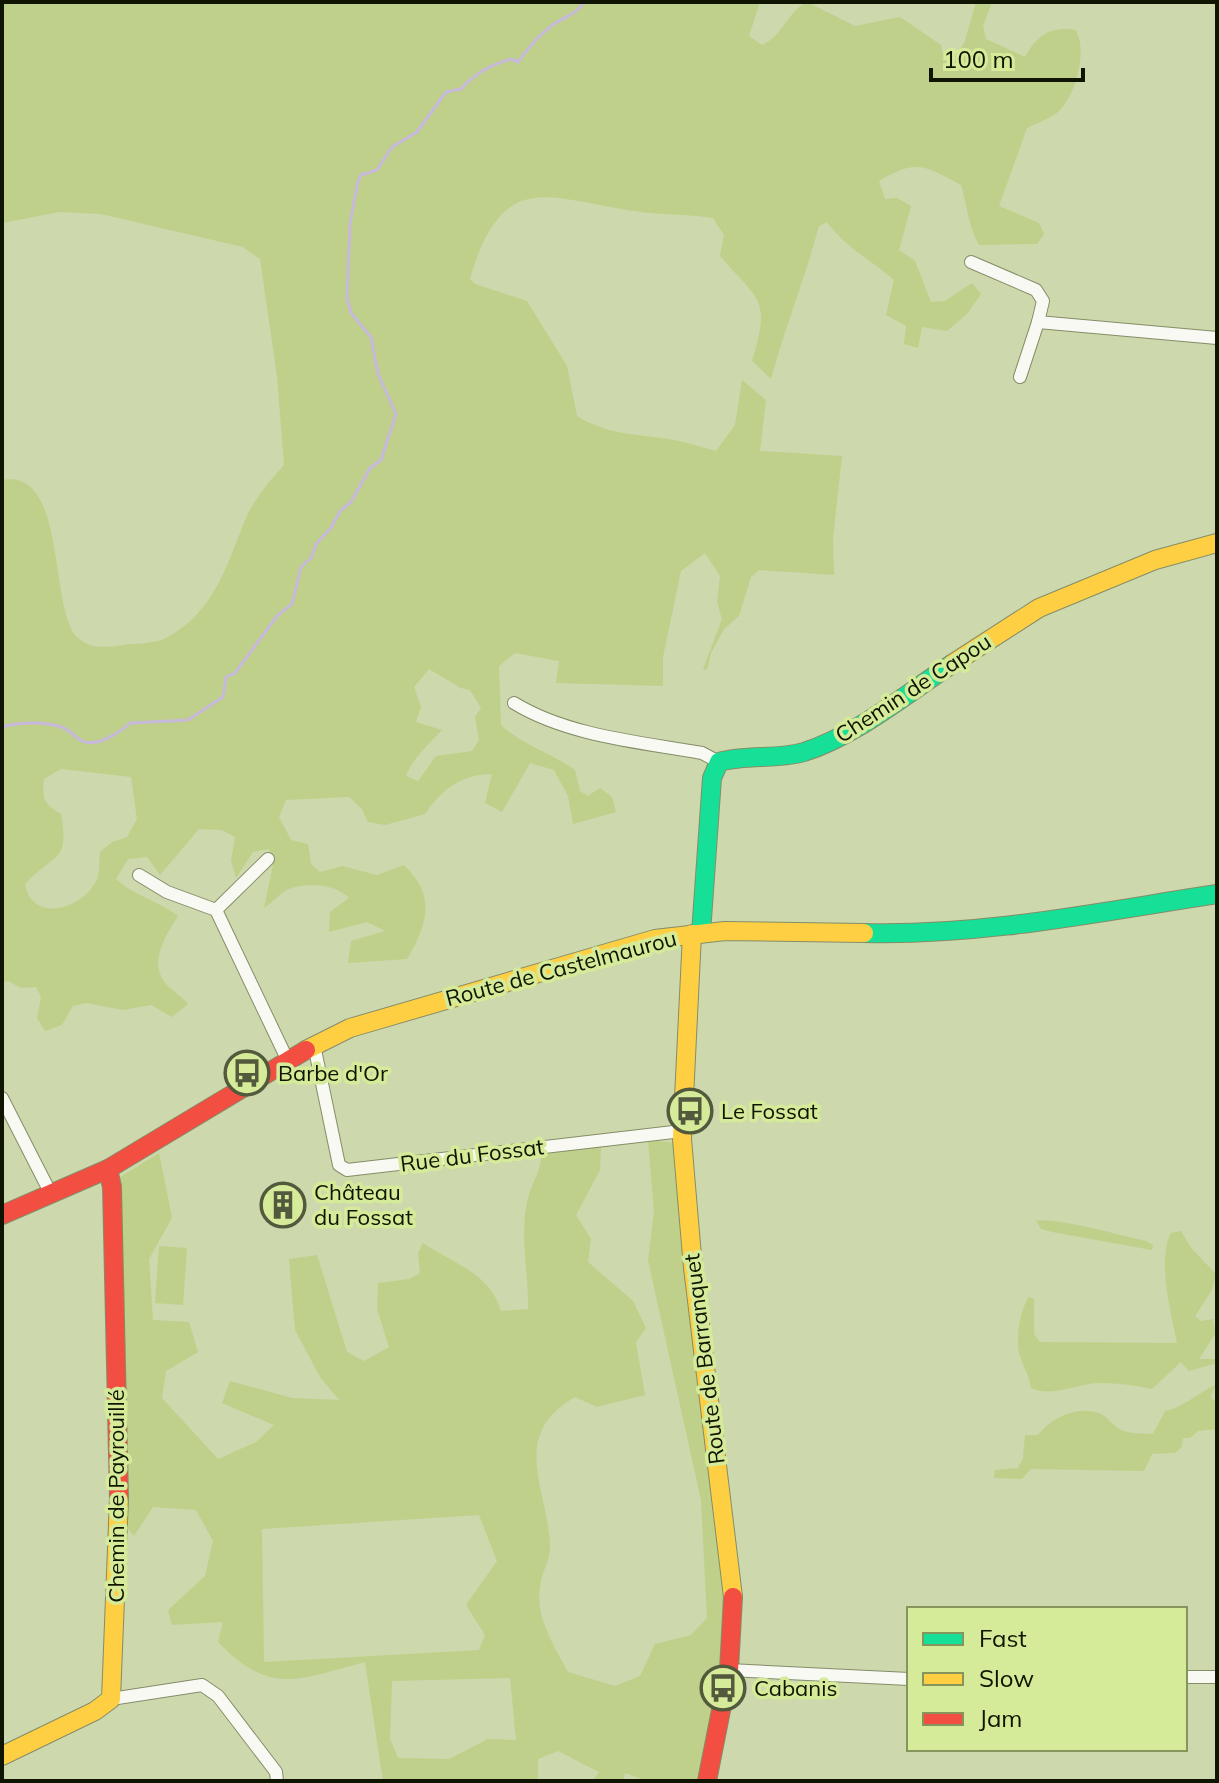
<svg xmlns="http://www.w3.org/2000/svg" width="1219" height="1783" font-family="Mulish,sans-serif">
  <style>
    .green { fill: #bfd08a; fill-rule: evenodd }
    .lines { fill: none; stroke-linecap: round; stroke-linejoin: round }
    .stream { stroke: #c7b9dc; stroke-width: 3 }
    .street-casing { stroke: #848d68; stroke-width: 14 }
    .fast-casing { stroke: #848d68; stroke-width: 20 }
    .slow-casing { stroke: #848d68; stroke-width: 20 }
    .jam-casing { stroke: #848d68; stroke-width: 20 }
    .street { stroke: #f8f9f3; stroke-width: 12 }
    .fast { stroke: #16e098; stroke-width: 18 }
    .slow { stroke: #ffcf43; stroke-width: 18 }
    .jam { stroke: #f24e42; stroke-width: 18 }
    .labels { text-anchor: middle; stroke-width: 7; stroke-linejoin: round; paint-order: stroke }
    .street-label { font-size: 22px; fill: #0f1500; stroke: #d6eb99 }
    .poi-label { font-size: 22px; fill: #0f1500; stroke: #d6eb99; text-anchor: start }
  </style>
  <rect width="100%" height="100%" fill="#cdd8ac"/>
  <g class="green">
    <path d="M2 2H760L749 36 762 45C783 36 787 12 807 2L855 26 900 17 941 45 945 61 951 66 965 41 976 2H992L983 26 986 39 1025 57C1037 35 1051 26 1076 30 1087 51 1077 91 1061 109 1054 117 1037 123 1027 128L999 206 1039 223 1044 234 1037 244 979 245C969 228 967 205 961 185 924 165 916 159 879 181L885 199 897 198 911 206 899 250 915 261 931 302 945 301 972 283 981 294 967 314 947 331 922 327 918 348 904 344 906 326 886 315 894 280C870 259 846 248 827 222L819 226C805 278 785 327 771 379L752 361C771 299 760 302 720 256L724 235 713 218C687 214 660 215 633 211 547 198 502 168 470 279L475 284 527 301 567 366 577 416C604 433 631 434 661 438 680 440 698 446 716 451L735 425 742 380 766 400 760 451 842 456 833 538 834 575 759 570 751 577 739 616 724 629 711 653 707 670 703 669 722 619 717 602 720 576 705 553 681 571 663 657V686L556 683 559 661 515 653 499 666 501 725C522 745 551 753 575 770L580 791 588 796 600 788 612 797 616 812 573 824 568 796 554 770 530 763 502 812 485 803 492 774C462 774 442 789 425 814L385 825 368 822 362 809 349 797 286 800 279 817 291 840 308 844 311 864 320 872 342 866 377 875 404 865C437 896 427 925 407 959L348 963 351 941 385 931 367 922 329 932 330 912 349 898C335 884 308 882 289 889 280 892 273 903 264 908L273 865 269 849 253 852 236 878 231 861 235 837 222 830 199 829 160 875 147 857 128 859 116 879C134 896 159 901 178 916 165 937 146 965 169 987 176 993 182 997 188 1004L172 1017 151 1005 123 1010 86 1003 73 1006 62 1025 45 1031 37 1018 41 997 36 987 21 988 8 981 2 983V480C68 467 48 610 78 638 91 650 108 647 124 645 137 643 155 644 166 638 212 614 226 569 243 525 252 502 268 482 284 465L277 376 260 259 243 247 101 214 60 212 2 223ZM429 669 461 688 470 690 481 708 475 717 479 740 472 751 436 756 418 781 406 776C412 759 430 743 442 730L416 722 421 707 414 687ZM61 769 131 777 137 819 127 837 112 842 100 852C99 862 100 875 95 883 80 910 32 923 25 884 53 853 70 864 61 814 43 804 42 798 44 779Z"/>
    <path d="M648 1140 677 1143 686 1297 719 1512 727 1607 724 1682 703 1781H647L625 1773 623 1781H593L599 1772 558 1751 538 1759V1781H383L365 1662C299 1679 271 1697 218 1642L223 1622 172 1625 168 1610 205 1576 213 1541 196 1510 153 1507 134 1536 125 1526 117 1179 159 1153 172 1218 149 1259 153 1320 189 1322 198 1352 166 1371 162 1398 218 1459 256 1442 274 1425 222 1403 230 1381 292 1398 339 1400 320 1377 295 1330 289 1259 317 1255 347 1352 364 1361 389 1347 377 1309 378 1283 409 1279 420 1273 418 1253 423 1243C454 1264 490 1273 501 1311L528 1309C529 1273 518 1230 529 1195 534 1178 540 1173 542 1153L601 1146 600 1170 576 1215 591 1239 588 1262 633 1301 646 1328 636 1342 645 1395 597 1407 575 1397C509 1435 547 1487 550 1545 551 1559 541 1573 540 1587 535 1618 554 1645 568 1672L615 1686 640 1676 655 1644 691 1635 707 1618 701 1500 648 1260 654 1212ZM479 1515 497 1561 466 1605 485 1635 479 1650 264 1662 262 1529ZM510 1678 516 1740 488 1739 449 1759 398 1758 390 1739 392 1681Z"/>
    <path d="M1036 1220C1074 1221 1109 1233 1146 1241L1153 1245 1152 1250 1052 1232 1041 1229Z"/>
    <path d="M1181 1231 1191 1248 1216 1274 1212 1290 1195 1316 1201 1321 1213 1319 1215 1334 1199 1359H1217V1363L1189 1371 1181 1362 1152 1389C1135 1385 1118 1383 1101 1383 1077 1383 1053 1398 1031 1388 1029 1375 1024 1368 1020 1356 1015 1341 1020 1309 1029 1297L1034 1299V1334L1040 1342 1177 1343C1171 1314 1157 1259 1171 1233Z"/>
    <polygon points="159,1246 187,1248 183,1305 155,1303"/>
    <path d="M1216 1385 1210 1397 1217 1403V1429L1198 1431 1190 1438H1183L1182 1447 1175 1453 1152 1454 1144 1471 1031 1469 1022 1479 994 1478 995 1470 1018 1468 1023 1458 1025 1435H1038C1051 1418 1078 1404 1101 1414 1108 1417 1113 1426 1121 1430 1130 1434 1143 1433 1153 1434L1165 1411C1183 1408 1199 1392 1216 1385Z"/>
  </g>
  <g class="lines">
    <path class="stream" d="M2 727C19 722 47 721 64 728 71 731 77 740 85 742 99 746 120 732 130 723L188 720 223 697 226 677 235 673 277 616 292 604 301 567 311 558 316 544 331 528 340 511 351 502 370 468 381 460 396 414 378 374 371 337 351 313 347 298 350 224 358 181 361 175 377 170 392 147 417 132 446 92 461 89C475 73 491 65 511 59L518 62C529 47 543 30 559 21 571 14 577 13 584 2"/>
    <g class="street-casing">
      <g id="street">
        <polyline points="971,262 1036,290 1043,301 1038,322 1217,338"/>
        <polyline points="1020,377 1038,322"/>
        <path d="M514 703C568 736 640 742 702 753L719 762"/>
        <polyline points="139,875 167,892 216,910 287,1059"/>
        <polyline points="216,910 268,859"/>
        <polyline points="314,1045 339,1165 347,1170 682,1131"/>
        <polyline points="2,1098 51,1194"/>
        <polyline points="729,1670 909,1679"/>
        <polyline points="1185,1677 1217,1677"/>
        <polyline points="111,1699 202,1685 218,1696 276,1772 277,1781"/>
      </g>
    </g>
    <g class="fast-casing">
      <g id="fast">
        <path d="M701 933 712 778 719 762C747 754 777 760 804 752 857 735 906 694 952 664"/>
        <path d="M864 933C984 936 1098 912 1217 894"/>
      </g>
    </g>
    <g class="slow-casing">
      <g id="slow">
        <polyline points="952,664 1039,608 1155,560 1217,543"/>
        <polyline points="692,934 682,1139 693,1268 733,1597"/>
        <polyline points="306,1050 350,1028 655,939 725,931 864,933"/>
        <polyline points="2,1756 95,1711 111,1699 119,1498"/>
      </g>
    </g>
    <g class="jam-casing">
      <g id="jam">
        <polyline points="108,1169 112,1187 119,1498"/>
        <polyline points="2,1215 108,1169 306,1050"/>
        <polyline points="707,1781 729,1670 733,1597"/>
      </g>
    </g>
    <use href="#street" class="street"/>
    <use href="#fast" class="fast"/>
    <use href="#slow" class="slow"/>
    <use href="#jam" class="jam"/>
  </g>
  <defs>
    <g id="bus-ring" transform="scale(2.3)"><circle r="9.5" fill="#d6eb99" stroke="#52593c" stroke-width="1.5"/><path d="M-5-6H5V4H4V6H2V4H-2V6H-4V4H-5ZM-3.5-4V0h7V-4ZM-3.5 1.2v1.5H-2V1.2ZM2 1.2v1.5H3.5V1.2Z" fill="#52593c"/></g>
    <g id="building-ring" transform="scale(2.3)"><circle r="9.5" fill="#d6eb99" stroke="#52593c" stroke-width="1.5"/><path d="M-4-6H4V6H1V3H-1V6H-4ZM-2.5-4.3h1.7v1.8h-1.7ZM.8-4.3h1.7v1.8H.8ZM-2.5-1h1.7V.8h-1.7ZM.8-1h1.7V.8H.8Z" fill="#52593c"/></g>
  </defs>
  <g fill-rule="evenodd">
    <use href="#bus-ring" x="247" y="1073"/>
    <use href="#bus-ring" x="690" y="1111"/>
    <use href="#building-ring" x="283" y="1205"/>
    <use href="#bus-ring" x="723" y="1688"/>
  </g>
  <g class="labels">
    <g class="street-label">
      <text transform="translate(913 688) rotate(-33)" y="8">Chemin de Capou</text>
      <text transform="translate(561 968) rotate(-15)" y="8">Route de Castelmaurou</text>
      <text transform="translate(472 1155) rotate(-7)" y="8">Rue du Fossat</text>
      <text transform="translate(704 1359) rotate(-97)" y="8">Route de Barranquet</text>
      <text transform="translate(116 1496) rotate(-90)" y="8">Chemin de Payrouillé</text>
    </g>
    <g class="poi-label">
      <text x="278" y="1081">Barbe d'Or</text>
      <text x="721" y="1119">Le Fossat</text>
      <text x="314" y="1200">Château<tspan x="314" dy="25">du Fossat</tspan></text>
      <text x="754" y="1696">Cabanis</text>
    </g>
  </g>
  <rect width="1219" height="1783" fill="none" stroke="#0f1500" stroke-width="8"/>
  <rect x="907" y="1607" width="280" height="144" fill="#d6eb99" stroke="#86955c" stroke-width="2"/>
  <rect x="923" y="1633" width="40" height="12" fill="#16e098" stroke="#86955c" stroke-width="2"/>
  <text x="979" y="1647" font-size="24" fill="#0f1500">Fast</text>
  <rect x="923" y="1673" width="40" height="12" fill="#ffcf43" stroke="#86955c" stroke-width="2"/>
  <text x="979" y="1687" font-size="24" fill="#0f1500">Slow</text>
  <rect x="923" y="1713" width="40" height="12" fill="#f24e42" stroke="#86955c" stroke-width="2"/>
  <text x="979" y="1727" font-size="24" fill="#0f1500">Jam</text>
  <path d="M931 68v12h152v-12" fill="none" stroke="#0f1500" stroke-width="4"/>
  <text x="943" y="68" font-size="24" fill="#0f1500" stroke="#d6eb99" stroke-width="6" paint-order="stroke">100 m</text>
</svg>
